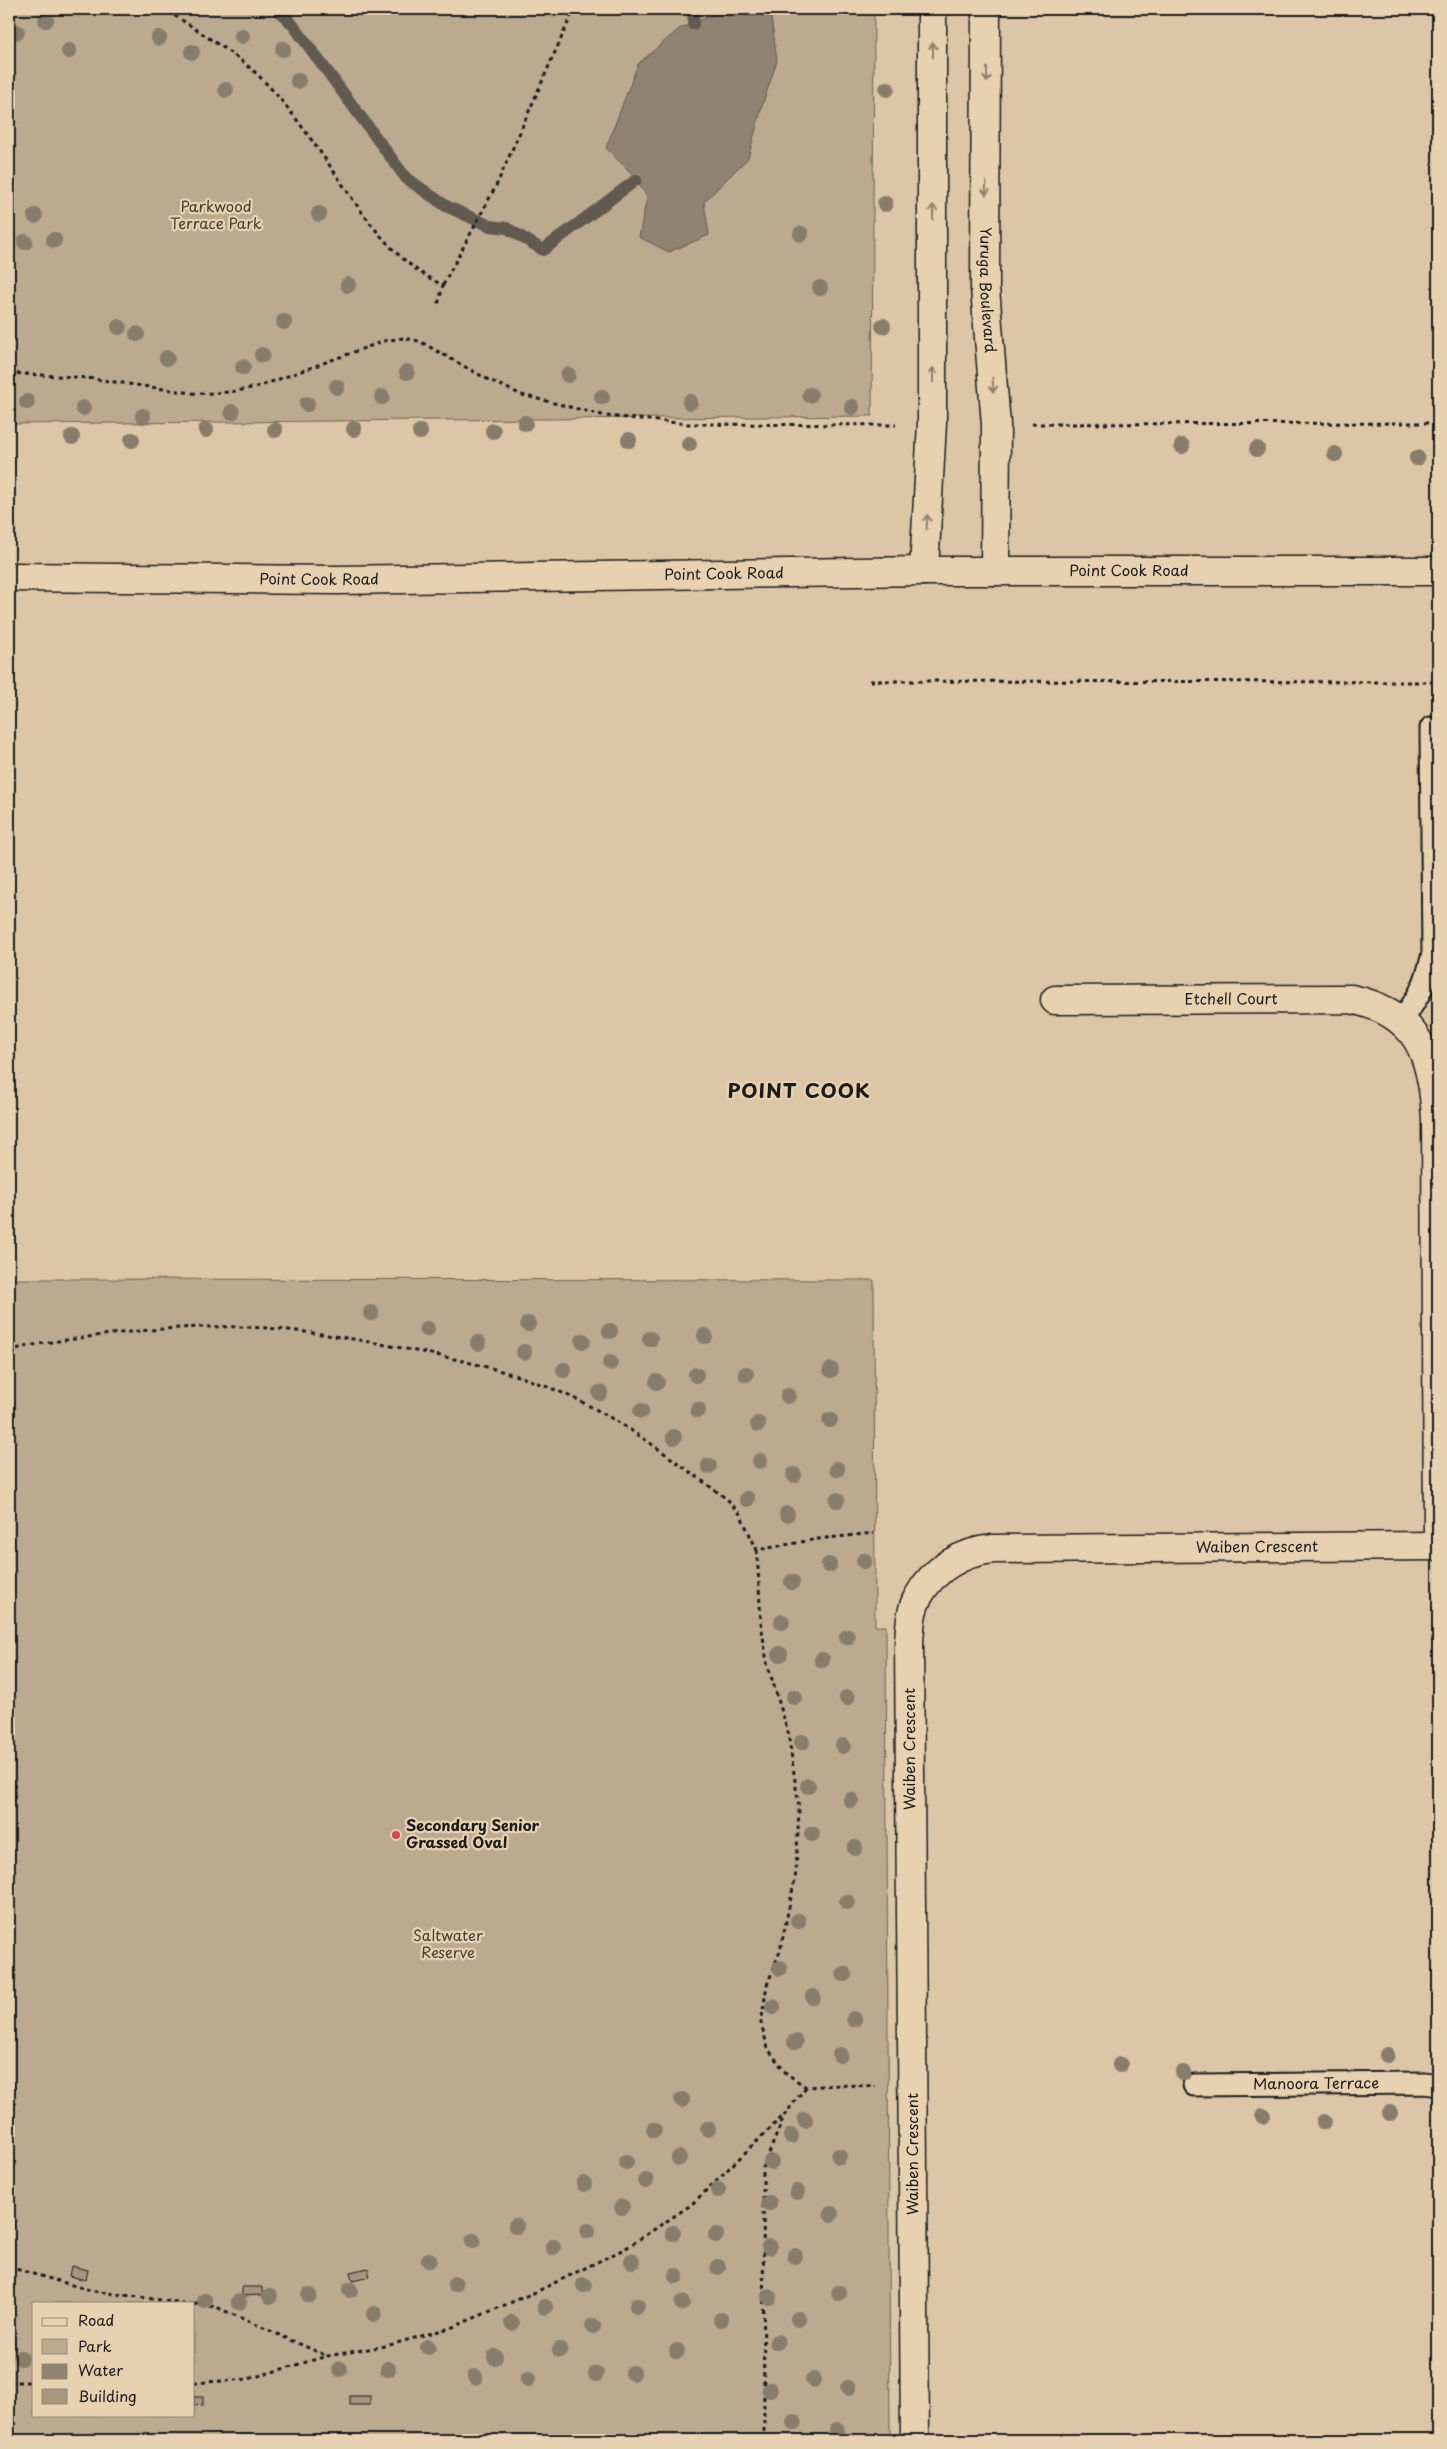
<svg xmlns="http://www.w3.org/2000/svg" width="1447" height="2449" font-family="'Playpen Sans',sans-serif">
  <style>
    .green { fill: #bcaa90; stroke: #6c6356; fill-rule: evenodd }
    .water { fill: #908371; stroke: #625a4f }
    .lines { fill: none; stroke-linecap: round; stroke-linejoin: round }
    .stream { stroke: #625a4f; stroke-width: 12 }
    .building { fill: #a69680; stroke: #1c1c1c }
    .lane-casing { stroke: #1c1c1c; stroke-width: 25 }
    .street-casing { stroke: #1c1c1c; stroke-width: 31 }
    .secondary-casing { stroke: #1c1c1c; stroke-width: 31 }
    .path { stroke: #1c1c1c; stroke-width: 3; stroke-dasharray: 4 4; stroke-linecap: butt }
    .lane { stroke: #e8d1b0; stroke-width: 21 }
    .street { stroke: #e8d1b0; stroke-width: 28 }
    .secondary { stroke: #e8d1b0; stroke-width: 28 }
    .tree { fill: #887c6a }
    .oneway { stroke: #8c806d }
    .poi-dot { fill: #d1495b; stroke: #e8d1b0; stroke-width: 2 }
    .labels { text-anchor: middle; stroke-width: 4.5; stroke-linejoin: round; paint-order: stroke }
    .park-label { font-size: 15px; fill: #444039; stroke: #e8d1b0 }
    .street-label { font-size: 15px; fill: #1c1c1c; stroke: #e8d1b0 }
    .poi-label { font-size: 15px; font-weight: bold; fill: #1c1c1c; stroke: #e8d1b0; text-anchor: start }
    .district-label { font-size: 20px; font-weight: bold; letter-spacing: 1px; fill: #1c1c1c; stroke: #e8d1b0 }
  </style>
  <rect width="100%" height="100%" fill="#dcc6a7"/>
  <filter id="ink" filterUnits="userSpaceOnUse"><feTurbulence type="fractalNoise" baseFrequency=".02" numOctaves="2"/><feDisplacementMap in="SourceGraphic" scale="10" xChannelSelector="R" yChannelSelector="G"/><feConvolveMatrix kernelMatrix="1 2 1 2 8 2 1 2 1" color-interpolation-filters="sRGB"/></filter>
  <g filter="url(#ink)">
    <g class="green">
      <polygon points="9,9 874,9 872,416 9,424"/>
      <path d="M9 1279 874 1280 875 1626H886L890 2440H9ZM34 2303H194V2415H34Z"/>
    </g>
    <polygon class="water" points="727,9 770,9 777,61 762,106 748,158 704,202 709,235 669,252 639,237 647,196 629,171 606,148 638,64 679,29"/>
    <g class="lines">
      <g class="stream">
        <polyline points="278,9 293,25 406,178 446,206 490,226 507,228 543,250 636,180"/>
        <polyline points="693,24 694,9"/>
      </g>
    </g>
    <g class="building">
      <polygon points="71,2266 88,2270 86,2280 69,2276"/>
      <polygon points="368,2268 370,2277 352,2281 350,2272"/>
      <polygon points="242,2287 262,2287 262,2295 242,2296"/>
      <rect x="350" y="2396" width="20" height="9"/>
      <polygon points="194,2397 203,2397 203,2405 194,2406"/>
    </g>
    <g class="lines">
      <g class="lane-casing">
        <g id="lane">
          <path d="M1402 1020C1420 995 1426 984 1433 953L1431 728"/>
          <path id="s1" d="M1194 2085 1424 2083 1438 2085"/>
        </g>
      </g>
      <g class="street-casing">
        <g id="street">
          <path id="s2" d="M1055 1000 1351 999C1419 1013 1432 1055 1436 1118L1438 1546"/>
          <path id="s3" d="M915 2440 909 1643C910 1628 910 1611 918 1597 933 1569 962 1552 993 1549L1438 1546"/>
        </g>
      </g>
      <g class="secondary-casing">
        <g id="secondary">
          <path id="s4" d="M986 9 985 288 996 425 995 571"/>
          <polyline points="924,571 932,423 932,9"/>
          <path id="s5" d="M9 577 337 580 924 571H1438"/>
        </g>
      </g>
      <g class="path">
        <path d="M160 9C176 15 189 25 203 34 223 48 244 61 261 78 282 99 301 125 318 149 354 198 385 259 443 285L438 305"/>
        <polyline points="443,285 497,184 574,9"/>
        <path d="M9 373 87 378 192 393C217 394 239 392 263 385L384 341 403 338 419 341 487 379 522 395 606 416 690 424 896 425"/>
        <polyline points="1032,424 1438,423"/>
        <polyline points="870,681 1438,682"/>
        <path d="M9 1351C34 1343 62 1341 88 1337 154 1328 223 1323 289 1330 334 1335 377 1343 421 1352 471 1362 521 1374 567 1395 625 1421 676 1462 727 1499L740 1514 757 1550 818 1539 874 1533"/>
        <polyline points="757,1550 761,1623 767,1663 788,1732 799,1808 796,1873 780,1951 767,1985 761,2023 768,2049 786,2073 806,2087 841,2085 875,2086"/>
        <polyline points="9,2267 93,2291 184,2303"/>
        <polyline points="194,2304 216,2307 327,2356"/>
        <polyline points="9,2382 34,2382"/>
        <polyline points="194,2383 248,2379 327,2356 386,2346 453,2327 538,2291 626,2248 691,2205 785,2114"/>
        <polyline points="764,2440 763,2168 785,2114 806,2087"/>
      </g>
      <use href="#lane" class="lane"/>
      <use href="#street" class="street"/>
      <use href="#secondary" class="secondary"/>
    </g>
    <g class="tree">
      <circle cx="46" cy="20" r="8"/>
      <circle cx="17" cy="32" r="8"/>
      <circle cx="242" cy="36" r="8"/>
      <circle cx="159" cy="38" r="8"/>
      <circle cx="283" cy="49" r="8"/>
      <circle cx="69" cy="51" r="8"/>
      <circle cx="192" cy="52" r="8"/>
      <circle cx="298" cy="81" r="8"/>
      <circle cx="887" cy="89" r="8"/>
      <circle cx="226" cy="90" r="8"/>
      <circle cx="885" cy="204" r="8"/>
      <circle cx="319" cy="214" r="8"/>
      <circle cx="35" cy="216" r="8"/>
      <circle cx="801" cy="234" r="8"/>
      <circle cx="54" cy="240" r="8"/>
      <circle cx="25" cy="242" r="8"/>
      <circle cx="348" cy="285" r="8"/>
      <circle cx="820" cy="288" r="8"/>
      <circle cx="284" cy="322" r="8"/>
      <circle cx="883" cy="326" r="8"/>
      <circle cx="119" cy="327" r="8"/>
      <circle cx="137" cy="334" r="8"/>
      <circle cx="262" cy="355" r="8"/>
      <circle cx="167" cy="358" r="8"/>
      <circle cx="243" cy="367" r="8"/>
      <circle cx="407" cy="372" r="8"/>
      <circle cx="568" cy="375" r="8"/>
      <circle cx="337" cy="387" r="8"/>
      <circle cx="810" cy="395" r="8"/>
      <circle cx="382" cy="397" r="8"/>
      <circle cx="602" cy="397" r="8"/>
      <circle cx="27" cy="402" r="8"/>
      <circle cx="690" cy="402" r="8"/>
      <circle cx="307" cy="404" r="8"/>
      <circle cx="852" cy="407" r="8"/>
      <circle cx="83" cy="408" r="8"/>
      <circle cx="232" cy="412" r="8"/>
      <circle cx="143" cy="416" r="8"/>
      <circle cx="525" cy="423" r="8"/>
      <circle cx="354" cy="429" r="8"/>
      <circle cx="206" cy="430" r="8"/>
      <circle cx="275" cy="430" r="8"/>
      <circle cx="493" cy="431" r="8"/>
      <circle cx="420" cy="432" r="8"/>
      <circle cx="72" cy="437" r="8"/>
      <circle cx="132" cy="440" r="8"/>
      <circle cx="629" cy="440" r="8"/>
      <circle cx="689" cy="444" r="8"/>
      <circle cx="1182" cy="446" r="8"/>
      <circle cx="1257" cy="449" r="8"/>
      <circle cx="1335" cy="454" r="8"/>
      <circle cx="1417" cy="458" r="8"/>
      <circle cx="371" cy="1313" r="8"/>
      <circle cx="528" cy="1324" r="8"/>
      <circle cx="427" cy="1329" r="8"/>
      <circle cx="610" cy="1331" r="8"/>
      <circle cx="705" cy="1336" r="8"/>
      <circle cx="650" cy="1339" r="8"/>
      <circle cx="583" cy="1341" r="8"/>
      <circle cx="478" cy="1343" r="8"/>
      <circle cx="524" cy="1352" r="8"/>
      <circle cx="610" cy="1363" r="8"/>
      <circle cx="564" cy="1370" r="8"/>
      <circle cx="831" cy="1370" r="8"/>
      <circle cx="746" cy="1374" r="8"/>
      <circle cx="696" cy="1375" r="8"/>
      <circle cx="657" cy="1382" r="8"/>
      <circle cx="600" cy="1393" r="8"/>
      <circle cx="788" cy="1396" r="8"/>
      <circle cx="698" cy="1410" r="8"/>
      <circle cx="641" cy="1411" r="8"/>
      <circle cx="830" cy="1420" r="8"/>
      <circle cx="758" cy="1424" r="8"/>
      <circle cx="674" cy="1437" r="8"/>
      <circle cx="760" cy="1461" r="8"/>
      <circle cx="709" cy="1466" r="8"/>
      <circle cx="837" cy="1469" r="8"/>
      <circle cx="794" cy="1475" r="8"/>
      <circle cx="747" cy="1499" r="8"/>
      <circle cx="837" cy="1500" r="8"/>
      <circle cx="787" cy="1514" r="8"/>
      <circle cx="864" cy="1561" r="8"/>
      <circle cx="829" cy="1565" r="8"/>
      <circle cx="792" cy="1582" r="8"/>
      <circle cx="782" cy="1622" r="8"/>
      <circle cx="847" cy="1637" r="8"/>
      <circle cx="780" cy="1654" r="8"/>
      <circle cx="822" cy="1660" r="8"/>
      <circle cx="794" cy="1697" r="8"/>
      <circle cx="847" cy="1698" r="8"/>
      <circle cx="802" cy="1742" r="8"/>
      <circle cx="843" cy="1746" r="8"/>
      <circle cx="808" cy="1786" r="8"/>
      <circle cx="851" cy="1800" r="8"/>
      <circle cx="812" cy="1834" r="8"/>
      <circle cx="855" cy="1848" r="8"/>
      <circle cx="847" cy="1902" r="8"/>
      <circle cx="798" cy="1921" r="8"/>
      <circle cx="780" cy="1968" r="8"/>
      <circle cx="844" cy="1974" r="8"/>
      <circle cx="813" cy="1997" r="8"/>
      <circle cx="773" cy="2007" r="8"/>
      <circle cx="854" cy="2019" r="8"/>
      <circle cx="795" cy="2042" r="8"/>
      <circle cx="840" cy="2055" r="8"/>
      <circle cx="1387" cy="2055" r="8"/>
      <circle cx="1120" cy="2065" r="8"/>
      <circle cx="1183" cy="2073" r="8"/>
      <circle cx="682" cy="2100" r="8"/>
      <circle cx="1390" cy="2113" r="8"/>
      <circle cx="1263" cy="2116" r="8"/>
      <circle cx="805" cy="2120" r="8"/>
      <circle cx="1324" cy="2122" r="8"/>
      <circle cx="708" cy="2129" r="8"/>
      <circle cx="654" cy="2130" r="8"/>
      <circle cx="791" cy="2136" r="8"/>
      <circle cx="839" cy="2156" r="8"/>
      <circle cx="679" cy="2158" r="8"/>
      <circle cx="626" cy="2162" r="8"/>
      <circle cx="771" cy="2162" r="8"/>
      <circle cx="646" cy="2181" r="8"/>
      <circle cx="584" cy="2184" r="8"/>
      <circle cx="718" cy="2190" r="8"/>
      <circle cx="797" cy="2192" r="8"/>
      <circle cx="769" cy="2203" r="8"/>
      <circle cx="622" cy="2207" r="8"/>
      <circle cx="831" cy="2214" r="8"/>
      <circle cx="516" cy="2226" r="8"/>
      <circle cx="588" cy="2231" r="8"/>
      <circle cx="673" cy="2233" r="8"/>
      <circle cx="716" cy="2235" r="8"/>
      <circle cx="473" cy="2241" r="8"/>
      <circle cx="553" cy="2247" r="8"/>
      <circle cx="769" cy="2247" r="8"/>
      <circle cx="795" cy="2256" r="8"/>
      <circle cx="429" cy="2260" r="8"/>
      <circle cx="632" cy="2261" r="8"/>
      <circle cx="718" cy="2267" r="8"/>
      <circle cx="676" cy="2276" r="8"/>
      <circle cx="455" cy="2284" r="8"/>
      <circle cx="584" cy="2285" r="8"/>
      <circle cx="350" cy="2290" r="8"/>
      <circle cx="839" cy="2293" r="8"/>
      <circle cx="309" cy="2295" r="8"/>
      <circle cx="270" cy="2296" r="8"/>
      <circle cx="769" cy="2297" r="8"/>
      <circle cx="205" cy="2301" r="8"/>
      <circle cx="239" cy="2302" r="8"/>
      <circle cx="682" cy="2303" r="8"/>
      <circle cx="637" cy="2306" r="8"/>
      <circle cx="545" cy="2307" r="8"/>
      <circle cx="374" cy="2314" r="8"/>
      <circle cx="798" cy="2319" r="8"/>
      <circle cx="721" cy="2320" r="8"/>
      <circle cx="512" cy="2323" r="8"/>
      <circle cx="593" cy="2326" r="8"/>
      <circle cx="777" cy="2342" r="8"/>
      <circle cx="428" cy="2347" r="8"/>
      <circle cx="560" cy="2350" r="8"/>
      <circle cx="677" cy="2351" r="8"/>
      <circle cx="495" cy="2357" r="8"/>
      <circle cx="21" cy="2358" r="8"/>
      <circle cx="340" cy="2369" r="8"/>
      <circle cx="388" cy="2369" r="8"/>
      <circle cx="633" cy="2373" r="8"/>
      <circle cx="596" cy="2374" r="8"/>
      <circle cx="475" cy="2377" r="8"/>
      <circle cx="528" cy="2379" r="8"/>
      <circle cx="813" cy="2380" r="8"/>
      <circle cx="848" cy="2388" r="8"/>
      <circle cx="770" cy="2390" r="8"/>
      <circle cx="794" cy="2422" r="8"/>
      <circle cx="837" cy="2430" r="8"/>
    </g>
    <defs><path id="oneway-shaft" d="M-6 0H5M1.5-3L5.5 0L1.5 3" fill="none" stroke-width="1.6" stroke-linecap="round" stroke-linejoin="round" transform="scale(1.25)"/></defs>
    <g class="oneway">
      <use href="#oneway-shaft" transform="translate(933 50) rotate(-90)"/>
      <use href="#oneway-shaft" transform="translate(987 75) rotate(90)"/>
      <use href="#oneway-shaft" transform="translate(986 188) rotate(91)"/>
      <use href="#oneway-shaft" transform="translate(933 212) rotate(-90)"/>
      <use href="#oneway-shaft" transform="translate(933 375) rotate(-90)"/>
      <use href="#oneway-shaft" transform="translate(993 385) rotate(86)"/>
      <use href="#oneway-shaft" transform="translate(927 522) rotate(-87)"/>
    </g>
  </g>
  <circle class="poi-dot" cx="396" cy="1835" r="5"/>
  <g class="labels">
    <g class="park-label">
      <text x="216" y="212">Parkwood<tspan x="216" dy="17">Terrace Park</tspan></text>
      <text x="448" y="1941">Saltwater<tspan x="448" dy="17">Reserve</tspan></text>
    </g>
    <g class="street-label">
      <text dy="5" stroke="none"><textPath href="#s4" startOffset="281">Yuruga Boulevard</textPath></text>
      <text dy="5" stroke="none"><textPath href="#s5" startOffset="1120">Point Cook Road</textPath></text>
      <text dy="5" stroke="none"><textPath href="#s5" startOffset="715">Point Cook Road</textPath></text>
      <text dy="5" stroke="none"><textPath href="#s5" startOffset="310">Point Cook Road</textPath></text>
      <text dy="5" stroke="none"><textPath href="#s2" startOffset="176">Etchell Court</textPath></text>
      <text dy="5" stroke="none"><textPath href="#s3" startOffset="1201">Waiben Crescent</textPath></text>
      <text transform="translate(910 1749) rotate(-90)" y="5">Waiben Crescent</text>
      <text dy="5" stroke="none"><textPath href="#s1" startOffset="122">Manoora Terrace</textPath></text>
      <text transform="translate(913 2154) rotate(-90)" y="5">Waiben Crescent</text>
    </g>
    <g class="poi-label">
      <text x="406" y="1831">Secondary Senior<tspan x="406" dy="17">Grassed Oval</tspan></text>
    </g>
    <g class="district-label">
      <text x="799" y="1098">POINT COOK</text>
    </g>
  </g>
  <rect width="1447" height="2449" fill="none" stroke="#e8d1b0" stroke-width="30"/>
  <rect x="15" y="15" width="1417" height="2419" fill="none" stroke="#1c1c1c" stroke-width="2" filter="url(#ink)"/>
  <rect x="32" y="2302" width="162" height="115" fill="#e8d1b0" stroke="#968975"/>
  <rect x="42" y="2318" width="25" height="8" fill="#e8d1b0" stroke="#968975"/>
  <text x="78" y="2326" font-size="15" fill="#1c1c1c">Road</text>
  <rect x="42" y="2339" width="25" height="15" fill="#bcaa90" stroke="#968975"/>
  <text x="78" y="2352" font-size="15" fill="#1c1c1c">Park</text>
  <rect x="42" y="2364" width="25" height="15" fill="#908371" stroke="#968975"/>
  <text x="78" y="2376" font-size="15" fill="#1c1c1c">Water</text>
  <rect x="42" y="2389" width="25" height="15" fill="#a69680" stroke="#968975"/>
  <text x="78" y="2402" font-size="15" fill="#1c1c1c">Building</text>
</svg>
